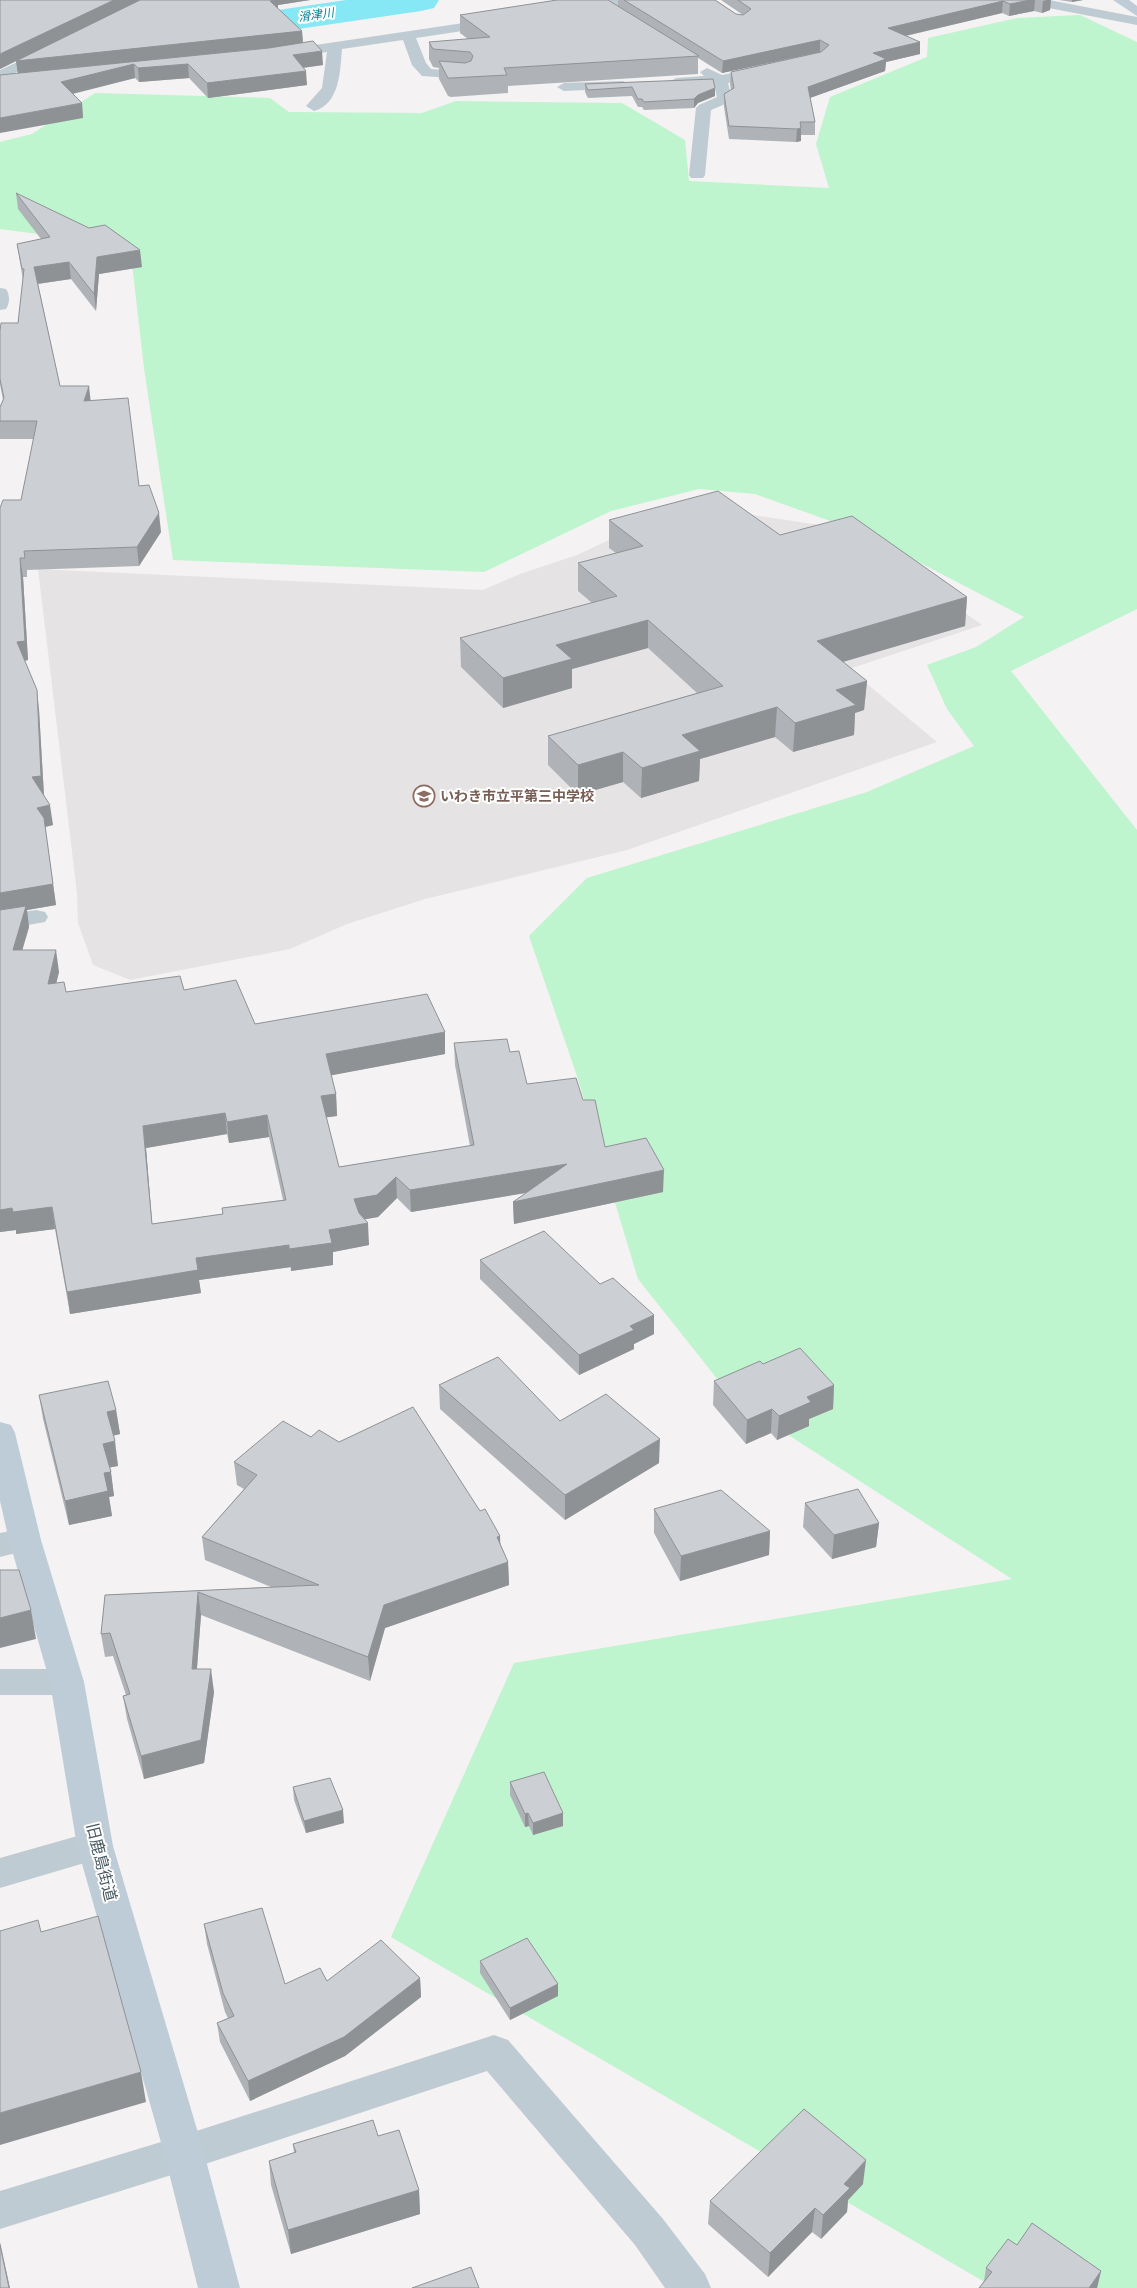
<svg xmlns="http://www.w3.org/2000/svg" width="1137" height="2288" font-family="'DM Sans','Noto Sans JP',sans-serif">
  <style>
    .education { fill: #e5e3e4 }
    .green { fill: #bef4ce }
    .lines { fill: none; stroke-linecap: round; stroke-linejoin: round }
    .river { fill: #87e8f5; fill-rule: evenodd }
    .street { fill: #bfcbd2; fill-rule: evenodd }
    .secondary { fill: #beccd7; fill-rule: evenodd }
    .wall { fill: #afb3b7; fill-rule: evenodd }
    .shaded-wall { fill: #8f9295 }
    .building { fill: #ccd0d5; stroke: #8f9295; fill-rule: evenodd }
    .labels { text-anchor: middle; stroke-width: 4; stroke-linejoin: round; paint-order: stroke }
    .far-water-label { font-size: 12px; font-style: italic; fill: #048291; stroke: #fff }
    .education-label { font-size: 14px; font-weight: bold; fill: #785e54; stroke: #fff; text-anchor: start }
    .near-street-label { font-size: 16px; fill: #485862; stroke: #fff }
  </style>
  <rect width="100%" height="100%" fill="#f4f2f2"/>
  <polygon class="education" points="704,508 847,529 982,625 849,669 937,742 627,850 425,899 347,924 290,949 130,980 93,965 78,923 77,893 38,569 483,590 520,574 577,555 648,522"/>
  <polygon class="green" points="1080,15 1137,42 1137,609 1011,671 1137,830 1137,2288 995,2288 391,1937 514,1663 1012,1579 734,1400 638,1279 577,1076 529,936 587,878 867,792 974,746 947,709 927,665 976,647 1024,617 861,532 755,494 699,489 611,511 484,572 173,560 144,368 130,246 0,229 0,142 32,134 95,93 270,98 289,112 422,113 456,101 622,103 685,140 689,181 829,188 816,144 830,97 927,57 928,38 1017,18"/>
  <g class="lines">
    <polygon class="river" points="346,0 439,0 434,8 421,11 230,39 0,50 0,28 230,17"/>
    <g class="street">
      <polygon points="606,0 637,0 630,4 577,13 570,9 572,6"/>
      <polygon points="1021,0 1049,0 1137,17 1137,25 1028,4"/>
      <path d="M497 18 504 22 502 25 416 38 426 63 431 69 470 72 472 75 470 78 465 79 422 76 412 65 403 40 342 49C340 71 340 104 314 111L306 106 322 88 327 52 282 58 275 54 282 50Z"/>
      <polygon points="50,47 55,48 57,51 55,54 0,80 0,70"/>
      <polygon points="767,66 772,67 774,70 772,73 728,83 732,99 730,102 711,110 705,175 703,178 691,178 689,175 696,108 699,105 717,97 714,85 676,86 669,82 676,78 704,76 700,72 707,68 722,75"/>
      <polygon points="623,81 630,85 628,88 564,91 557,87 564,83"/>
      <path d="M0 288 6 289C10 295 10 303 6 309L0 310Z"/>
      <polygon points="36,910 45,912 48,917 45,922 0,930 0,916"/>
      <polygon points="25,1528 36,1532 41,1540 36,1548 0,1557 0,1533"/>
      <polygon points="0,1669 67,1669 79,1673 84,1682 79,1691 67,1695 0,1695"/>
      <polygon points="95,1831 108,1836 113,1846 108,1856 0,1888 0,1858"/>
      <polygon points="494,2035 508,2040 663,2219 705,2274 711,2288 665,2288 635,2245 487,2071 184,2171 0,2229 0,2191 184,2135"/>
    </g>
    <g class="secondary">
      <polygon points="1113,0 1129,0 1137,6 1137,16"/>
      <polygon points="0,1422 11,1425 15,1433 41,1540 84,1682 113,1846 204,2153 240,2288 198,2288 164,2153 77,1846 50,1682 9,1540 0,1501"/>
    </g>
  </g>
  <g class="wall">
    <polygon points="0,0 310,0 278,5 278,9 302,31 303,43 323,65 303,68 307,85 208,98 189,78 139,82 135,78 73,94 82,103 83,118 18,73 16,61 0,69"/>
    <polygon points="618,0 715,0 736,14 743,15 721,0 1051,0 1050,10 1042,13 1034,11 1009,16 1002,13 906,36 920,42 920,54 886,62 885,71 810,98 815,122 815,135 801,135 801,141 796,142 729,139 724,107 724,94 731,90 730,84 731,72 820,52 722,73 698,58 698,74 508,86 508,93 451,97 448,96 439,79 439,68 433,67 429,59 429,42 468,39 460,33 460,15 618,6"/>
    <polygon points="1059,0 1083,0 1072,2"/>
    <polygon points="713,79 715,96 698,103 694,108 644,110 642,107 638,107 632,96 588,98 585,92 585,84"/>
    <path d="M16 193 142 267 99 274 96 311 71 279 38 284 60 386 91 400 139 486 161 532 139 566 27 570V577H23L28 660 25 661 39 710 44 795 53 825 45 827 56 905 27 910 29 927 22 950 59 972 56 983 66 992 184 990 255 1024 445 1054 331 1075 336 1094 337 1116 326 1117 339 1167 470 1146 455 1065 454 1043 510 1052 527 1084 583 1100 605 1147 663 1192 514 1224 513 1202 526 1193 411 1212 397 1198 378 1217 365 1219 369 1245 333 1252V1265L291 1271V1267L199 1280 201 1293 70 1314 55 1229 16 1234V1230L0 1232 21 500 34 439H0V407L3 400 0 384V331L18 323 23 280 17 244 41 239 18 209ZM227 1134 229 1143 269 1137 283 1200 222 1208 223 1214 152 1224 146 1148Z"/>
    <polygon points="609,520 780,535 967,597 965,626 843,662 867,681 864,710 855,713 854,735 793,752 775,737 700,759 699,781 641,798 623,782 578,795 548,765 548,736 697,693 648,648 572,669 572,688 503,708 461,667 460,638 592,603 578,591 578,563 616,553 609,548"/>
    <polygon points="480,1260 600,1284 654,1315 654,1334 634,1344 634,1349 579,1375 480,1279"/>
    <polygon points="763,1364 834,1385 833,1409 809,1419 809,1426 777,1440 771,1433 746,1444 713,1405 714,1381"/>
    <polygon points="439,1385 659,1463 565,1520 440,1409"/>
    <polygon points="39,1395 116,1410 120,1434 113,1436 118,1466 110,1467 114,1496 109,1497 112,1516 69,1525 43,1419"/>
    <polygon points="234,1462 500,1544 508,1562 509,1585 385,1628 370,1681 201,1615 197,1669 214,1692 204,1763 144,1779 127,1719 123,1696 126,1695 113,1656 105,1657 101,1634 105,1595 271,1587 205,1560 202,1537 244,1489 237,1485"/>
    <polygon points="805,1503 879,1523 876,1547 832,1559 803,1527"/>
    <polygon points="654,1509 770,1531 769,1555 680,1581 654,1533"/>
    <polygon points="510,1782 563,1813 563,1826 533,1835 529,1826 525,1827 510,1795"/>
    <polygon points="293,1787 344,1823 306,1833 294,1800"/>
    <polygon points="204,1924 285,1984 327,1981 420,1978 421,1997 345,2056 250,2101 220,2042 217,2023 228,2018 225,2012 207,1944"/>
    <polygon points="480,1961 558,1984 558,1996 510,2020 480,1973"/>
    <polygon points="293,2144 419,2190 420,2214 291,2254 271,2185 269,2161 294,2153"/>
    <polygon points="863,2184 848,2200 847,2212 821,2239 812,2232 768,2277 708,2224 710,2201"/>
    <polygon points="1017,2245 1101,2271 1097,2288 979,2288 984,2281 986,2268"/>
  </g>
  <g class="shaded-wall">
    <polygon points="114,0 143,0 302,31 303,45 18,75 16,61 0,69 0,54"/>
    <polygon points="269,0 310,0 278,5 278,14"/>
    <polygon points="1030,0 1035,0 1034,11 1009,16 1010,4"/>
    <polygon points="1047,0 1051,0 1050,10 1042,13 1043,1"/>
    <polygon points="1072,0 1083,0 1072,2"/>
    <polygon points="1003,1 1002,13 887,40 888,28"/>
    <polygon points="820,40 820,52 722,73 723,61"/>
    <polygon points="920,42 920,54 886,62 885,71 807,99 808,87 873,53"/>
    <polygon points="322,51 323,65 293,69 293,55"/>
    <polygon points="134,64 135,78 63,96 61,82"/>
    <polygon points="188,64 189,78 139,82 138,68"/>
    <polygon points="306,71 307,85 208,98 207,83"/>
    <polygon points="715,88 715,96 698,103 694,108 694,99 698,95"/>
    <polygon points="82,103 83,118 0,133 0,118"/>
    <polygon points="801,128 801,141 796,142 797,129"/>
    <polygon points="140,250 142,267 99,274 96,311 94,294 97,257"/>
    <polygon points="69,262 71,279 36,284 34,267"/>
    <polygon points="89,386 91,404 84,401"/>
    <polygon points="159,513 161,532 139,566 137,547"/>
    <polygon points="20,558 23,577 28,660 20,661 17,642"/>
    <polygon points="967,597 965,626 815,670 817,641"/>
    <polygon points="648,620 648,648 572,669 572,688 503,708 503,678 556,645"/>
    <polygon points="867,681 864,710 855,713 854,735 793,752 795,723 836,690"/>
    <polygon points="37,690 39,710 44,796 32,777"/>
    <polygon points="777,707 775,737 700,759 699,781 641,798 642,768 682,735"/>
    <polygon points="623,752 623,782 578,795 578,765"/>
    <polygon points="50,805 53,825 45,827 56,905 27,910 29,927 16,972 0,915 0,893 37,808"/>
    <polygon points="56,950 59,972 51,1005 48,984"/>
    <polygon points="445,1032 445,1054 328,1076 326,1054"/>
    <polygon points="336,1094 337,1116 322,1118 321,1096"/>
    <polygon points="225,1113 227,1134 146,1148 154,1246 152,1224 143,1126"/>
    <polygon points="267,1115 269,1137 229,1143 227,1122"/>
    <polygon points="567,1164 567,1186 411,1212 410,1190"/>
    <polygon points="664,1170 663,1192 514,1224 513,1202"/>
    <polygon points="396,1177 397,1198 378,1217 356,1221 354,1199"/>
    <polygon points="52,1207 55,1229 16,1234 16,1230 0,1232 0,1210 12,1208"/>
    <polygon points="368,1223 369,1245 333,1252 333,1265 291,1271 289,1249 329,1230"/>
    <polygon points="289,1245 291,1267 199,1280 201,1293 70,1314 67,1292 196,1258"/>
    <polygon points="654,1315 654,1334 634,1344 634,1349 579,1375 579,1355 630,1326"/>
    <polygon points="834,1385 833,1409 809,1419 809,1426 777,1440 779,1416 807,1397"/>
    <polygon points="772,1409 771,1433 746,1444 747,1420"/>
    <polygon points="116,1410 120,1434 110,1436 107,1412"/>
    <polygon points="660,1439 659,1463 565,1520 565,1495"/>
    <polygon points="115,1441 118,1466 107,1468 103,1444"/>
    <polygon points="111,1472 114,1496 109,1497 112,1516 69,1525 65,1501 104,1473"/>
    <polygon points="879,1523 876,1547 832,1559 834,1535"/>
    <polygon points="770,1531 769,1555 680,1581 681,1556"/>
    <polygon points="500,1536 501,1559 497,1537"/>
    <polygon points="508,1562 509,1585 385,1628 370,1681 368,1657 384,1605"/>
    <polygon points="198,1592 201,1615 195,1692 192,1669"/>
    <polygon points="31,1610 36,1639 0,1648 0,1618"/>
    <polygon points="211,1669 214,1692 204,1763 144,1779 141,1756"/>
    <polygon points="343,1810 344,1823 306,1833 304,1821"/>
    <polygon points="528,1813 529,1826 525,1827 525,1814"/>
    <polygon points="563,1813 563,1826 533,1835 533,1823"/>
    <polygon points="420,1978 421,1997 345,2056 250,2101 248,2081"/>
    <polygon points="558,1984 558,1996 510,2020 510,2008"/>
    <polygon points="141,2072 146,2102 0,2145 0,2113"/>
    <polygon points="866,2160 863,2184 848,2200 847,2212 821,2239 823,2215 844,2184"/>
    <polygon points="419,2190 420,2214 291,2254 288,2230"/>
    <polygon points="815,2208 812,2232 768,2277 770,2253"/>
    <polygon points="0,2242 10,2288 9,2288 0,2245"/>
    <polygon points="1101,2271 1097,2288 1089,2288"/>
  </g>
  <g class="building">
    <polygon points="0,0 114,0 0,54"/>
    <polygon points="140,0 277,0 270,1 302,31 16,61"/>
    <polygon points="557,0 608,0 699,56 504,68 507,75 451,78 448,78 439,61 465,63 471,61 473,56 470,52 433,49 429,42 490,37 460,15"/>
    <polygon points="624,0 715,0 736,14 743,15 751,9 738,0 1030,0 1010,4 1003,1 888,28 920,42 873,53 886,59 808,87 815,122 800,122 801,128 797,129 729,126 724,94 734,88 731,72 821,52 829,45 820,40 723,61"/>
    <polygon points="313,41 322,51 293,55 306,71 207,83 188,64 138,68 134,64 61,82 82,103 0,118 0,75 269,48"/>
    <polygon points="713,79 715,88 698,95 694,99 644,102 642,99 638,99 632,87 588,90 585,84"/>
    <polygon points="16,193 89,228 105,225 140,250 97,257 94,294 69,262 34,267 60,386 89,386 84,401 128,398 139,486 149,485 159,513 137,547 24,551 25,558 20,558 25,641 17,642 37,690 41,776 32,777 50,805 37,808 44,818 53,884 0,893 0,508 3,500 21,500 37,421 0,421 0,407 4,398 0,379 0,331 1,323 18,323 24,269 22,269 17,244 50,237"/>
    <polygon points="718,491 780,535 852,516 967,597 817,641 867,681 836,690 856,705 795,723 777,707 682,735 700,751 642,768 623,752 578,765 548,736 723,686 648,620 556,645 572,659 503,678 460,638 617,596 578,563 643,546 609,520"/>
    <path d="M26 906 13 950H56L48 984 64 982 66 992 180 976 184 990 236 980 255 1024 427 994 445 1032 326 1054 336 1094 321 1096 339 1167 474 1145 454 1043 507 1039 510 1052 519 1051 527 1084 576 1078 583 1100H595L605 1147 646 1138 664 1170 513 1202 567 1164 410 1190 396 1177 377 1195 354 1199 359 1213 368 1223 329 1230 332 1243 289 1249V1245L196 1258 198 1270 67 1292 52 1207 13 1212 12 1208 0 1210V910ZM225 1113 227 1122 267 1115 286 1200 222 1208 223 1214 152 1224 143 1126Z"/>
    <polygon points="544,1231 600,1284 613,1278 654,1315 630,1326 634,1330 579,1355 480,1260"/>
    <polygon points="800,1348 834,1385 807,1397 811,1402 779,1416 772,1409 747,1420 714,1381 760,1361 763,1364"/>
    <polygon points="498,1357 560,1421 606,1394 660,1439 565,1495 439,1385"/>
    <polygon points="108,1381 116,1410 107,1412 115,1441 103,1444 111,1472 104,1473 108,1491 65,1501 39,1395"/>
    <polygon points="413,1407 480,1511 485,1509 500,1536 497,1537 508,1562 384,1605 368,1657 198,1592 192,1669 211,1669 201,1740 141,1756 123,1696 130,1694 110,1633 101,1634 105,1595 319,1585 202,1537 257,1475 234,1462 283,1421 311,1437 319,1430 339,1442"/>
    <polygon points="858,1489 879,1523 834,1535 805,1503"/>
    <polygon points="721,1490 770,1531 681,1556 654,1509"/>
    <polygon points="0,1570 19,1570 31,1610 0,1618"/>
    <polygon points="544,1772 563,1813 533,1823 528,1813 525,1814 510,1782"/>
    <polygon points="330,1778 343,1810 304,1821 293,1787"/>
    <polygon points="262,1908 285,1984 320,1968 327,1981 381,1940 420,1978 344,2037 248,2081 217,2023 234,2016 223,1993 204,1924"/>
    <polygon points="98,1916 141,2072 0,2113 0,1931 38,1920 41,1932"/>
    <polygon points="527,1938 558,1984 510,2008 480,1961"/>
    <polygon points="804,2109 866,2160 844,2184 850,2188 823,2215 815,2208 770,2253 710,2201"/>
    <polygon points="373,2120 378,2136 399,2130 419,2190 288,2230 269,2161 296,2152 293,2144"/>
    <polygon points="1032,2223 1101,2271 1089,2288 979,2288 992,2272 986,2268 1008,2239 1017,2245"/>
    <polygon points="0,2245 9,2288 0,2288"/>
    <polygon points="471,2267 479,2288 412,2288"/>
  </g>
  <defs>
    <g id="school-ring" transform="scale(1.125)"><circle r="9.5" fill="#fff" stroke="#8d6e63" stroke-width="1.5"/><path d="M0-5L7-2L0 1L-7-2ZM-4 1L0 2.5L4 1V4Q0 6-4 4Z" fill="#8d6e63"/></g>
  </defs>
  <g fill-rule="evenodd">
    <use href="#school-ring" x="424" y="796"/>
  </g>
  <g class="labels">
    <g class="far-water-label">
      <text transform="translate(316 15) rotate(-8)" y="4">滑津川</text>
    </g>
    <g class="education-label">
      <text x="440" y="801">いわき市立平第三中学校</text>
    </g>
    <g class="near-street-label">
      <text transform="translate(102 1862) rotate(76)" y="6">旧鹿島街道</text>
    </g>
  </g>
</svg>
